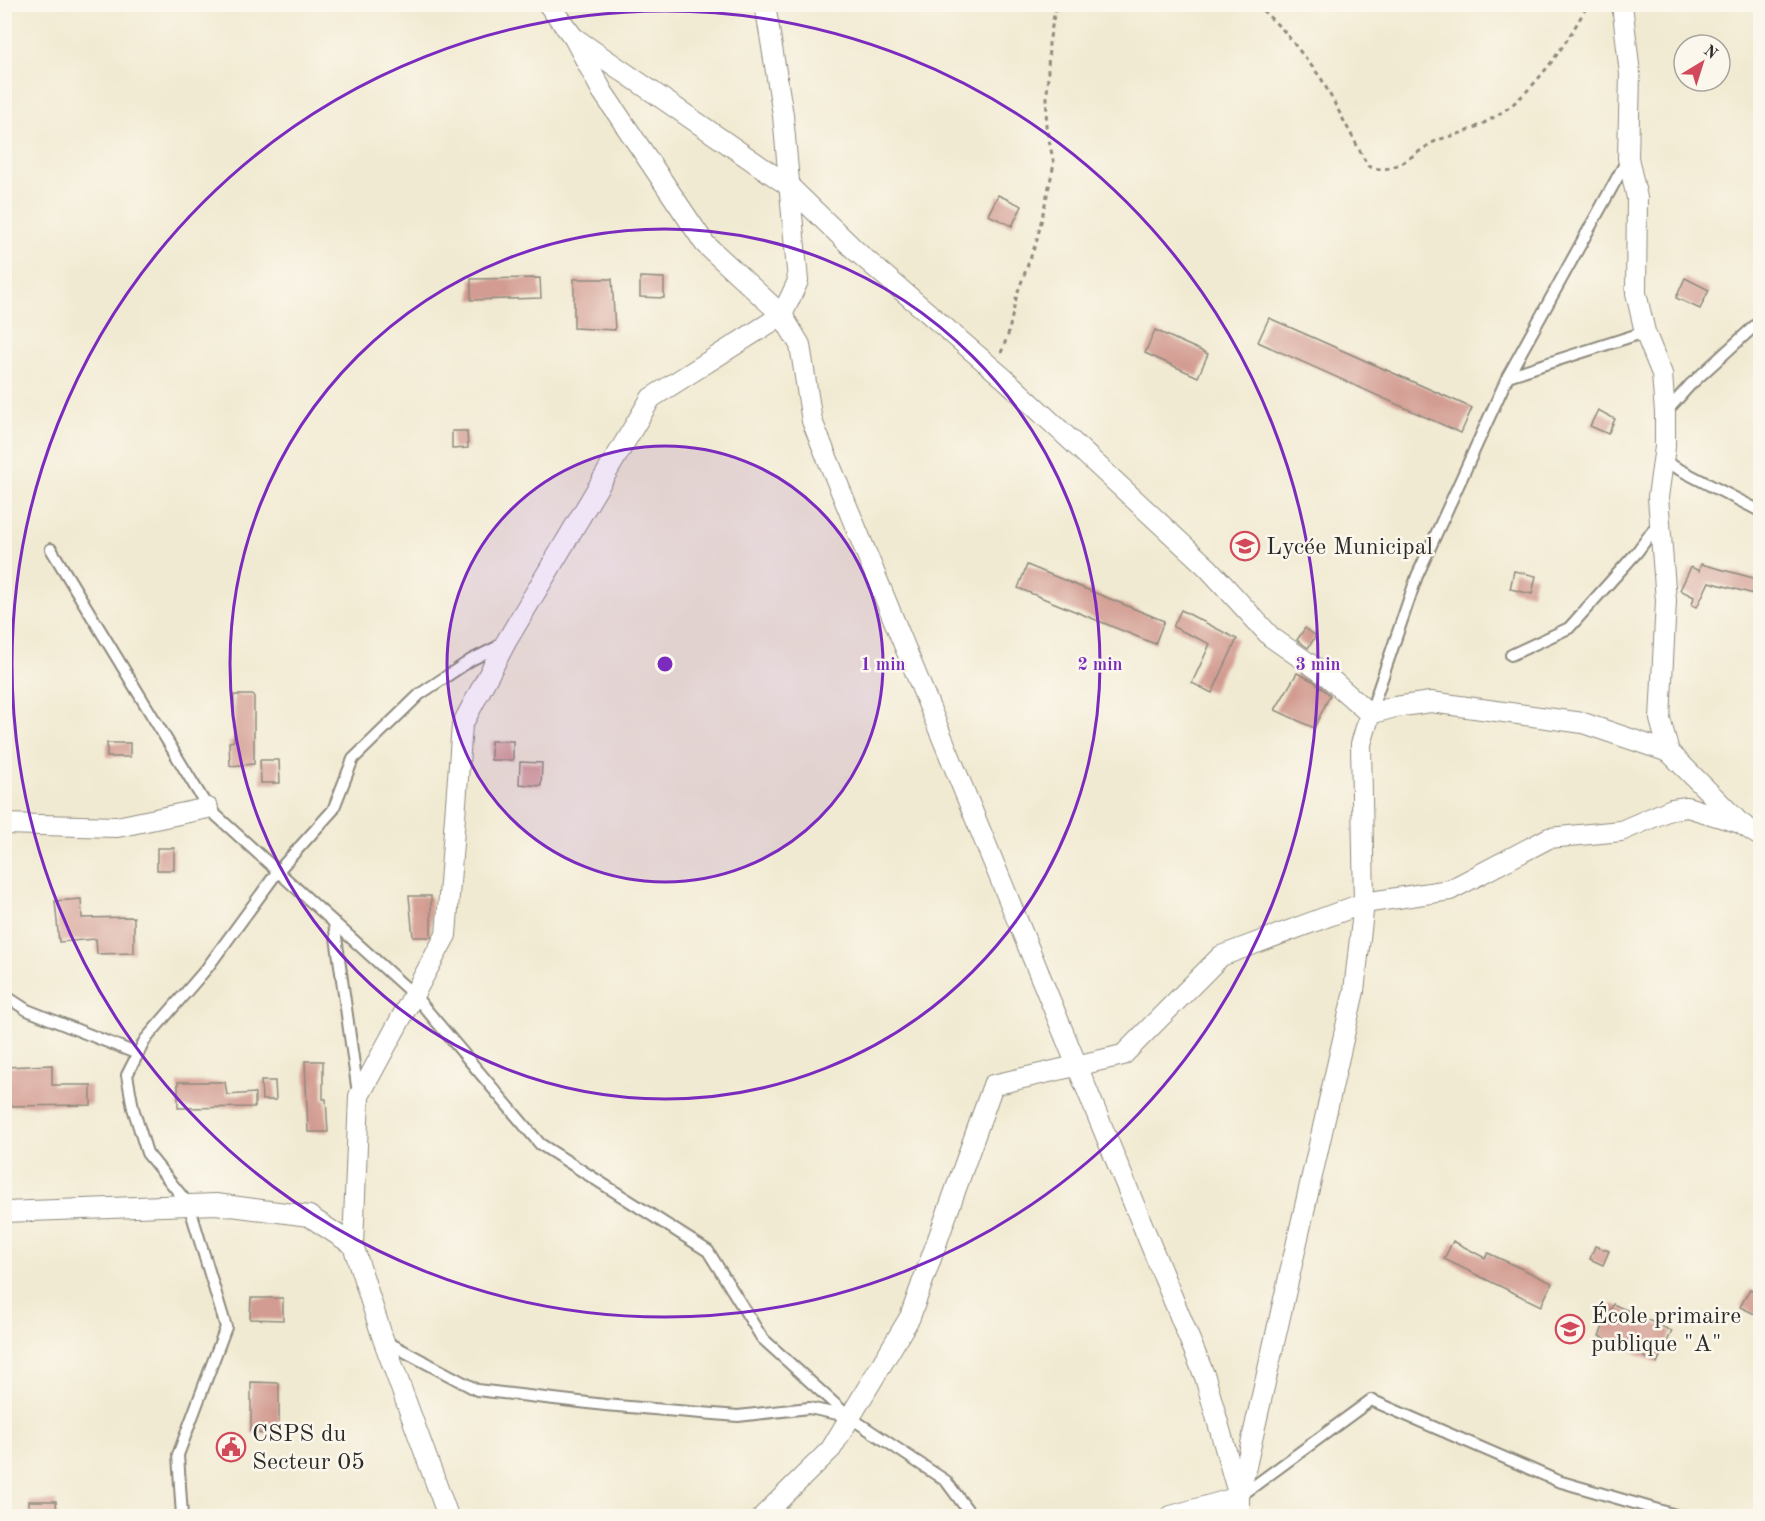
<svg xmlns="http://www.w3.org/2000/svg" width="1765" height="1521" font-family="'Old Standard TT',serif">
  <style>
    .building { fill: #d39c92 }
    .lines { fill: none; stroke-linecap: round; stroke-linejoin: round }
    .service-casing { stroke: #8e8a7e; stroke-width: 14 }
    .minor-casing { stroke: #8e8a7e; stroke-width: 22 }
    .path { stroke: #8e8a7e; stroke-width: 3; stroke-dasharray: 4.5 4.5; stroke-linecap: butt }
    .service { stroke: #fff; stroke-width: 10 }
    .minor { stroke: #fff; stroke-width: 20 }
    .ring { fill: none; stroke: #7b2cbf; stroke-width: 3 }
    .labels { text-anchor: middle; stroke-width: 5; stroke-linejoin: round; paint-order: stroke }
    .poi-label { font-size: 24px; fill: #2b2b2b; stroke: #fbf7ec; text-anchor: start }
    .centre { fill: #7b2cbf; stroke: #fbf7ec; stroke-width: 3 }
    .ring-label { font-size: 18px; text-anchor: middle; font-weight: bold; fill: #7b2cbf; stroke: #fbf7ec; stroke-width: 5; stroke-linejoin: round; paint-order: stroke }
  </style>
  <rect width="100%" height="100%" fill="#fbf7ec"/>
  <filter id="ink" filterUnits="userSpaceOnUse"><feTurbulence type="fractalNoise" baseFrequency=".0167" numOctaves="2"/><feDisplacementMap in="SourceGraphic" scale="12" xChannelSelector="R" yChannelSelector="G"/><feConvolveMatrix kernelMatrix="1 2 1 2 8 2 1 2 1" color-interpolation-filters="sRGB"/></filter>
  <filter id="wash" filterUnits="userSpaceOnUse"><feTurbulence type="fractalNoise" baseFrequency=".008" numOctaves="4" result="noise"/><feDisplacementMap in="SourceGraphic" scale="24" xChannelSelector="R" yChannelSelector="G"/><feGaussianBlur stdDeviation="1.35" result="paint"/><feColorMatrix in="noise" values="0 0 0 0 0 0 0 0 0 0 0 0 0 0 0 0 0 1.4 0 .05"/><feComposite in="paint" operator="in"/></filter>
  <g filter="url(#wash)">
    <rect width="100%" height="100%" fill="#f1ead2"/>
    <g id="blocks">
      <g class="building">
        <polygon points="998,195 1022,206 1012,226 988,215"/>
        <polygon points="640,277 664,278 664,298 640,297"/>
        <polygon points="540,278 541,298 471,300 471,279"/>
        <polygon points="1685,278 1709,290 1700,309 1676,298"/>
        <polygon points="574,279 612,279 615,330 574,328"/>
        <polygon points="1269,318 1472,408 1461,433 1258,342"/>
        <polygon points="1155,330 1208,354 1198,377 1145,353"/>
        <polygon points="1598,410 1615,419 1608,434 1590,426"/>
        <polygon points="452,431 467,431 468,448 452,449"/>
        <polygon points="1701,564 1761,580 1761,596 1709,582 1697,607 1692,605 1694,597 1680,590 1691,567 1699,571"/>
        <polygon points="1027,565 1164,621 1155,644 1018,588"/>
        <polygon points="1514,571 1536,576 1532,594 1510,589"/>
        <polygon points="1181,610 1237,639 1212,693 1192,683 1210,644 1173,627"/>
        <polygon points="1305,628 1316,636 1308,648 1297,640"/>
        <polygon points="1297,673 1313,681 1330,695 1314,728 1275,710"/>
        <polygon points="234,695 254,695 254,764 230,766 229,742 234,741"/>
        <rect x="491" y="741" width="22" height="19"/>
        <rect x="107" y="743" width="23" height="14"/>
        <polygon points="260,760 279,760 280,783 261,783"/>
        <polygon points="520,762 542,763 541,786 519,784"/>
        <rect x="157" y="848" width="17" height="22"/>
        <polygon points="409,896 431,896 431,937 413,937"/>
        <polygon points="81,899 82,918 134,917 134,953 97,954 96,939 59,942 55,901"/>
        <polygon points="305,1061 323,1061 323,1099 326,1099 328,1132 308,1132"/>
        <polygon points="52,1065 52,1085 91,1085 91,1105 4,1106 4,1067"/>
        <polygon points="261,1081 275,1081 276,1100 262,1100"/>
        <polygon points="178,1082 225,1082 227,1095 255,1093 255,1107 178,1108"/>
        <polygon points="1453,1241 1485,1258 1488,1253 1552,1283 1541,1306 1444,1259"/>
        <polygon points="1595,1246 1609,1251 1603,1265 1590,1259"/>
        <polygon points="1750,1289 1761,1295 1761,1317 1740,1307"/>
        <polygon points="251,1298 283,1298 283,1320 250,1319"/>
        <polygon points="1613,1304 1672,1331 1657,1363 1599,1336"/>
        <polygon points="251,1382 279,1383 279,1434 251,1433"/>
        <polygon points="29,1501 56,1501 57,1516 29,1516"/>
      </g>
    </g>
  </g>
  <g filter="url(#ink)">
    <use href="#blocks" fill-opacity="0" stroke="#8e8a7e" stroke-width="1.5"/>
    <g class="lines">
      <g class="service-casing">
        <g id="service">
          <polyline points="1508,376 1645,332"/>
          <polyline points="1665,413 1690,385 1760,321"/>
          <polyline points="1663,461 1760,511"/>
          <polyline points="51,549 208,808 414,995 540,1144 708,1251 762,1338 848,1416 946,1481 972,1516"/>
          <polyline points="1511,655 1569,628 1637,552 1659,522"/>
          <polyline points="1370,714 1417,576 1508,376 1627,160"/>
          <polyline points="334,923 358,1093"/>
          <polyline points="4,995 27,1010 138,1054"/>
          <polyline points="385,1341 477,1390 605,1405 738,1416 809,1408 847,1416"/>
          <polyline points="1239,1497 1371,1400 1558,1481 1679,1516"/>
          <polyline points="182,1516 178,1455 226,1327 189,1205 147,1153 133,1108 127,1075 145,1040 207,968 278,871 333,810 353,759 420,694 471,660 503,644"/>
        </g>
      </g>
      <g class="minor-casing">
        <g id="minor">
          <polyline points="548,4 574,38 602,91 705,244 782,315 800,345 812,421 1205,1377 1239,1497 1239,1516"/>
          <polyline points="1622,4 1630,74 1628,158 1637,198 1636,293 1645,332 1662,374 1665,413 1665,447 1658,497 1666,601 1660,719 1669,752"/>
          <polyline points="576,39 789,186 856,251 1006,380 1208,568 1271,637 1327,676 1370,714"/>
          <polyline points="4,824 117,827 208,808"/>
          <polyline points="4,1212 216,1204 309,1216 353,1245"/>
          <polyline points="448,1516 383,1339 353,1245 359,1096 446,935 462,725 506,642 651,398 782,315 798,281 783,115 765,4"/>
          <polyline points="763,1516 831,1449 910,1317 993,1085 1123,1055 1221,956 1364,903 1450,890 1549,838 1621,831 1672,809 1687,807 1740,823"/>
          <polyline points="1171,1516 1239,1497 1354,991 1364,903 1361,744 1370,714 1395,707 1431,702 1583,723 1669,752 1740,823 1760,836"/>
        </g>
      </g>
      <g class="path">
        <path d="M1256 4 1284 31 1321 78 1368 166C1391 177 1412 155 1432 143 1440 138 1450 137 1458 134 1472 130 1487 122 1499 114 1534 93 1569 40 1588 4"/>
        <polyline points="1001,353 1008,335 1017,294 1037,240 1054,164 1046,126 1049,43 1056,4"/>
      </g>
      <use href="#service" class="service"/>
      <use href="#minor" class="minor"/>
    </g>
  </g>
  <circle cx="665" cy="664" r="218" fill="#7b2cbf" fill-opacity=".12"/>
  <g class="ring">
    <circle cx="665" cy="664" r="218"/>
    <circle cx="665" cy="664" r="435"/>
    <circle cx="665" cy="664" r="653"/>
  </g>
  <defs>
    <g id="school-ring" transform="scale(1.5)"><circle r="9.5" fill="#fbf7ec" stroke="#d1495b" stroke-width="1.5"/><path d="M0-5L7-2L0 1L-7-2ZM-4 1L0 2.5L4 1V4Q0 6-4 4Z" fill="#d1495b"/></g>
    <g id="civic-ring" transform="scale(1.5)"><circle r="9.5" fill="#fbf7ec" stroke="#d1495b" stroke-width="1.5"/><path d="M-.6-6.5H3V-4.5H.6V-3L4-1V1h2V6H-6V1h2V-1L-.6-3ZM-1.2 2.5V6h2.4V2.5Z" fill="#d1495b"/></g>
  </defs>
  <g fill-rule="evenodd">
    <use href="#school-ring" x="1245" y="546"/>
    <use href="#school-ring" x="1570" y="1329"/>
    <use href="#civic-ring" x="231" y="1447"/>
  </g>
  <g class="labels">
    <g class="poi-label">
      <text x="1266" y="554">Lycée Municipal</text>
      <text x="1591" y="1323">École primaire<tspan x="1591" dy="28">publique "A"</tspan></text>
      <text x="252" y="1441">CSPS du<tspan x="252" dy="28">Secteur 05</tspan></text>
    </g>
  </g>
  <circle cx="665" cy="664" r="9" class="centre"/>
  <g class="ring-label">
    <text x="883" y="670">1 min</text>
    <text x="1100" y="670">2 min</text>
    <text x="1318" y="670">3 min</text>
  </g>
  <rect width="1765" height="1521" fill="none" stroke="#fbf7ec" stroke-width="24"/>
  <g transform="translate(1702 63) rotate(38)"><circle r="28" fill="#fbf7ec" stroke="#a8a59f" stroke-width="1.5"/>
  <path d="M0-4.5L10 22L0 15L-10 22Z" fill="#d1495b"/>
  <text y="-9" font-size="16" font-weight="bold" text-anchor="middle" fill="#2b2b2b">N</text>
  </g>
</svg>
